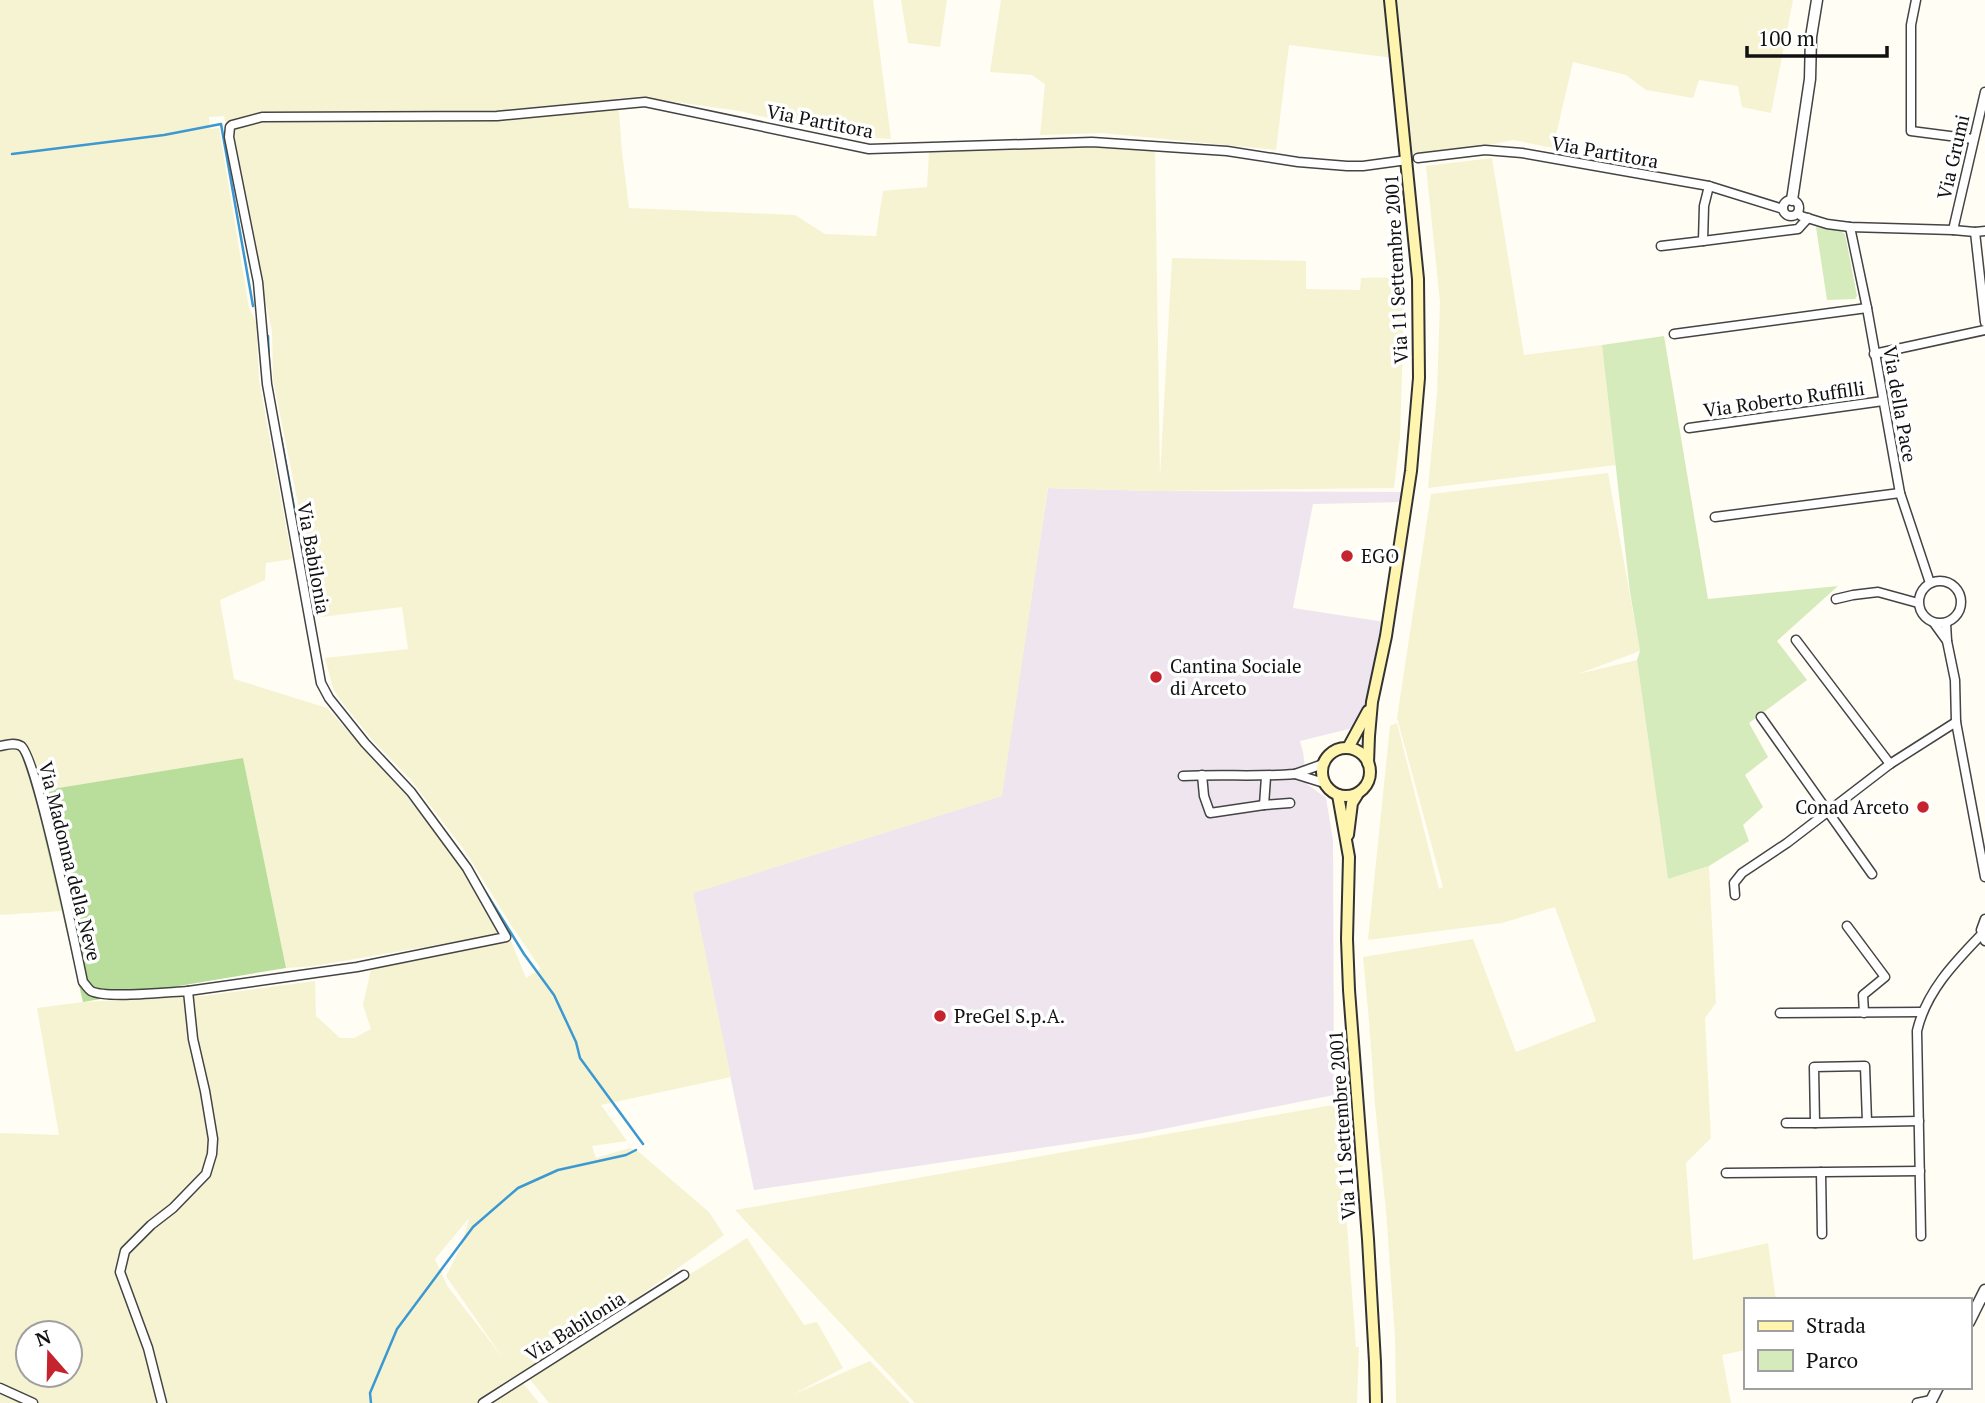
<svg xmlns="http://www.w3.org/2000/svg" width="1985" height="1403" font-family="'PT Serif',serif">
  <style>
    .industrial { fill: #eee5ef }
    .farmland { fill: #f6f3d3; fill-rule: evenodd }
    .green { fill: #d5ebbc }
    .forest { fill: #b9dd9a }
    .lines { fill: none; stroke-linecap: round; stroke-linejoin: round }
    .stream { stroke: #3c98d1; stroke-width: 2.5 }
    .minor-casing { stroke: #444; stroke-width: 11 }
    .tertiary-casing { stroke: #444; stroke-width: 13 }
    .secondary-casing { stroke: #333; stroke-width: 14 }
    .minor { stroke: #fff; stroke-width: 8 }
    .tertiary { stroke: #fff; stroke-width: 10 }
    .secondary { stroke: #fff5af; stroke-width: 10 }
    .poi-dot { fill: #c6232e; stroke: #fff; stroke-width: 2.5 }
    .labels { text-anchor: middle; stroke-width: 7; stroke-linejoin: round; paint-order: stroke }
    .street-label { font-size: 19px; fill: #111; stroke: #fff }
    .poi-label { font-size: 19px; fill: #111; stroke: #fff; text-anchor: start }
  </style>
  <rect width="100%" height="100%" fill="#fffdf4"/>
  <polygon class="industrial" points="1048,488 1156,491 1408,492 1406,502 1313,504 1293,608 1385,622 1370,703 1357,727 1300,741 1303,752 1307,784 1326,798 1333,840 1334,1095 1143,1133 754,1190 692,893 1001,796"/>
  <g class="farmland">
    <path d="M0 0H873L891 139 875 138 821 131 740 111 676 102 618 98 622 152 629 208 795 215 825 234 876 236 883 191 927 187 929 152 1082 147 1155 151 1160 476 1172 258 1306 261V289L1360 290 1361 278 1405 277 1400 437 1394 488 1159 491 1048 488 1002 796 693 893 731 1077 601 1105 627 1141 592 1146 596 1158 630 1148 640 1153 709 1212 724 1235 613 1315 518 1377 539 1403H0V1133L59 1135 37 1008 83 1002 203 996 315 981 316 1016 340 1038H354L371 1029 363 1005 373 960 509 936 526 978 541 969 511 925 465 851 410 779 374 742 340 700 333 688 325 658 408 649 402 607 321 617 273 380 272 331 224 116 209 117 210 129 219 128 249 308 256 322 259 380 292 559 266 563 265 580 220 600 234 679 327 708 404 793 466 871 499 932 494 935 314 966 286 968 243 759 35 792 62 911 0 915ZM469 1218 461 1247 446 1276 503 1358 448 1287 435 1259ZM28 1333H70V1375H28Z"/>
    <polygon points="901,0 947,0 940,47 908,43"/>
    <polygon points="1001,0 1793,0 1771,113 1742,107 1738,86 1699,80 1693,98 1646,90 1626,75 1573,62 1553,148 1513,140 1409,163 1394,58 1289,45 1276,150 1102,133 1040,135 1045,84 1032,75 990,72"/>
    <polygon points="1492,158 1524,355 1602,345 1616,465 1428,488 1437,394 1440,302 1426,166"/>
    <polygon points="1608,473 1640,651 1578,674 1637,660 1668,879 1709,866 1716,1003 1705,1018 1711,1138 1686,1163 1693,1260 1768,1243 1776,1300 1745,1300 1745,1350 1722,1355 1731,1403 1396,1403 1395,1337 1386,1211 1375,1105 1369,1021 1363,957 1473,939 1516,1052 1596,1021 1555,907 1502,923 1368,940 1390,726 1397,723 1439,889 1443,887 1397,718 1431,494"/>
    <polygon points="1338,1104 1356,1347 1359,1347 1357,1403 915,1403 735,1210"/>
    <polygon points="747,1238 804,1325 817,1322 843,1368 792,1395 870,1361 910,1403 549,1403 528,1377"/>
  </g>
  <g class="green">
    <polygon points="1816,227 1840,231 1845,234 1857,296 1855,299 1827,300"/>
    <polygon points="1664,336 1708,599 1838,586 1777,641 1807,680 1749,723 1768,757 1745,775 1763,807 1743,825 1749,841 1709,866 1668,879 1637,660 1640,651 1630,592 1602,345"/>
  </g>
  <polygon class="forest" points="243,758 286,968 83,1002 34,792"/>
  <g class="lines">
    <g class="stream">
      <polyline points="12,154 164,135 221,124 253,306"/>
      <polyline points="268,336 269,365"/>
      <polyline points="281,437 314,616"/>
      <polyline points="383,756 409,785"/>
      <polyline points="443,829 466,860"/>
      <polyline points="475,875 524,954 554,995 576,1042 580,1058 643,1144"/>
      <polyline points="371,1403 370,1393 397,1329 473,1227 518,1188 558,1170 626,1155 636,1150"/>
    </g>
    <g class="minor-casing">
      <g id="minor">
        <polyline points="1916,0 1911,25 1911,131 1973,139"/>
        <polyline points="1418,158 1485,150 1522,153 1709,186 1783,209"/>
        <circle cx="1791" cy="208" r="8"/>
        <polyline points="1798,213 1801,216 1827,224 1850,227 1953,230 1975,232 1985,231"/>
        <polyline points="1850,227 1867,308 1900,493 1930,583"/>
        <polyline points="1953,230 1985,92"/>
        <polyline points="1975,232 1985,322"/>
        <polyline points="1703,241 1798,229 1808,218"/>
        <polyline points="1661,246 1703,241 1704,206 1709,186"/>
        <polyline points="1674,334 1867,308"/>
        <polyline points="1874,354 1985,330"/>
        <polyline points="1689,428 1883,401"/>
        <polyline points="1715,517 1900,493"/>
        <circle cx="1940" cy="602" r="21"/>
        <polyline points="1836,599 1853,595 1878,592 1918,603"/>
        <polyline points="1934,623 1947,641 1946,623"/>
        <polyline points="1796,640 1890,764"/>
        <polyline points="1947,641 1955,680 1956,722 1985,877"/>
        <polyline points="1761,717 1872,874"/>
        <path d="M0 746C6 745 15 742 21 746 36 755 77 953 83 982 86 985 88 989 91 991 106 999 168 992 188 991L193 1039 205 1091 213 1139 212 1154 206 1174 173 1208 151 1225 125 1251 120 1272 148 1348 162 1403"/>
        <polyline points="1323,764 1295,774 1324,783"/>
        <polyline points="1202,775 1204,796 1210,813 1264,805 1290,803"/>
        <path d="M1183 776C1221 774 1258 777 1295 774"/>
        <polyline points="1264,805 1266,777"/>
        <polyline points="1735,895 1734,883 1742,873 1787,843 1890,764 1956,722"/>
        <polyline points="1985,919 1981,930 1985,941"/>
        <polyline points="1847,926 1885,977 1863,995 1864,1013"/>
        <polyline points="188,991 357,967 506,937 467,868 411,792 365,743 329,698 321,683 267,384 258,282 229,137 230,127 232,125 262,117 497,116 645,102 869,149 1092,142 1227,151 1298,162 1347,166 1363,166 1407,160"/>
        <polyline points="1780,1013 1921,1012"/>
        <polyline points="1867,1122 1865,1066 1814,1067 1815,1123 1919,1121"/>
        <polyline points="1786,1123 1815,1123"/>
        <polyline points="1821,1172 1822,1234"/>
        <polyline points="1726,1173 1920,1171"/>
        <path d="M1921 1236 1917 1031C1926 992 1954 963 1981 935"/>
        <polyline points="0,1388 33,1403"/>
        <polyline points="483,1403 684,1275"/>
        <polyline points="1917,1403 1931,1400"/>
      </g>
    </g>
    <g class="tertiary-casing">
      <g id="tertiary">
        <polyline points="1792,200 1810,79 1811,37 1817,0"/>
        <polyline points="1969,1322 1985,1290"/>
        <polyline points="1930,1403 1938,1387"/>
      </g>
    </g>
    <g class="secondary-casing">
      <g id="secondary">
        <circle cx="1346" cy="772" r="24"/>
        <polyline points="1348,748 1368,711"/>
        <polyline points="1368,763 1369,736 1372,702 1386,636 1411,471 1419,378 1418,279 1390,0"/>
        <polyline points="1338,795 1349,857 1347,939 1349,990 1368,1239 1375,1362 1376,1403"/>
        <polyline points="1348,835 1352,803 1357,795"/>
      </g>
    </g>
    <use href="#minor" class="minor"/>
    <use href="#tertiary" class="tertiary"/>
    <use href="#secondary" class="secondary"/>
  </g>
  <g class="poi-dot">
    <circle cx="1347" cy="556" r="7"/>
    <circle cx="1156" cy="677" r="7"/>
    <circle cx="1923" cy="807" r="7"/>
    <circle cx="940" cy="1016" r="7"/>
  </g>
  <g class="labels">
    <g class="street-label">
      <text transform="translate(820 121) rotate(11)" y="7">Via Partitora</text>
      <text transform="translate(1605 152) rotate(10)" y="7">Via Partitora</text>
      <text transform="translate(1953 157) rotate(-77)" y="7">Via Grumi</text>
      <text transform="translate(1396 269) rotate(-93)" y="7">Via 11 Settembre 2001</text>
      <text transform="translate(1784 399) rotate(-8)" y="7">Via Roberto Ruffilli</text>
      <text transform="translate(1900 404) rotate(80)" y="7">Via della Pace</text>
      <text transform="translate(314 558) rotate(80)" y="7">Via Babilonia</text>
      <text transform="translate(70 861) rotate(76)" y="7">Via Madonna della Neve</text>
      <text transform="translate(1342 1125) rotate(-94)" y="7">Via 11 Settembre 2001</text>
      <text transform="translate(575 1326) rotate(-32)" y="7">Via Babilonia</text>
    </g>
    <g class="poi-label">
      <text x="1361" y="563">EGO</text>
      <text x="1170" y="673">Cantina Sociale<tspan x="1170" dy="22">di Arceto</tspan></text>
      <text x="1909" y="814" text-anchor="end">Conad Arceto</text>
      <text x="954" y="1023">PreGel S.p.A.</text>
    </g>
  </g>
  <rect x="1744" y="1298" width="228" height="91" fill="#ffffff" stroke="#a0a0a0" stroke-width="2"/>
  <rect x="1758" y="1321" width="35" height="10" fill="#fff5af" stroke="#a0a0a0" stroke-width="2"/>
  <text x="1806" y="1333" font-size="21" fill="#111111">Strada</text>
  <rect x="1758" y="1350" width="35" height="21" fill="#d5ebbc" stroke="#a0a0a0" stroke-width="2"/>
  <text x="1806" y="1368" font-size="21" fill="#111111">Parco</text>
  <g transform="translate(49 1354) rotate(340)"><circle r="33" fill="#ffffff" stroke="#a0a0a0" stroke-width="2"/>
  <path d="M0-5L12 26L0 18L-12 26Z" fill="#c6232e"/>
  <text y="-10" font-size="19" font-weight="bold" text-anchor="middle" fill="#111111">N</text>
  </g>
  <path d="M1747 46v10h140v-10" fill="none" stroke="#111111" stroke-width="3.5"/>
  <text x="1758" y="46" font-size="21" fill="#111111" stroke="#ffffff" stroke-width="5" paint-order="stroke">100 m</text>
</svg>
